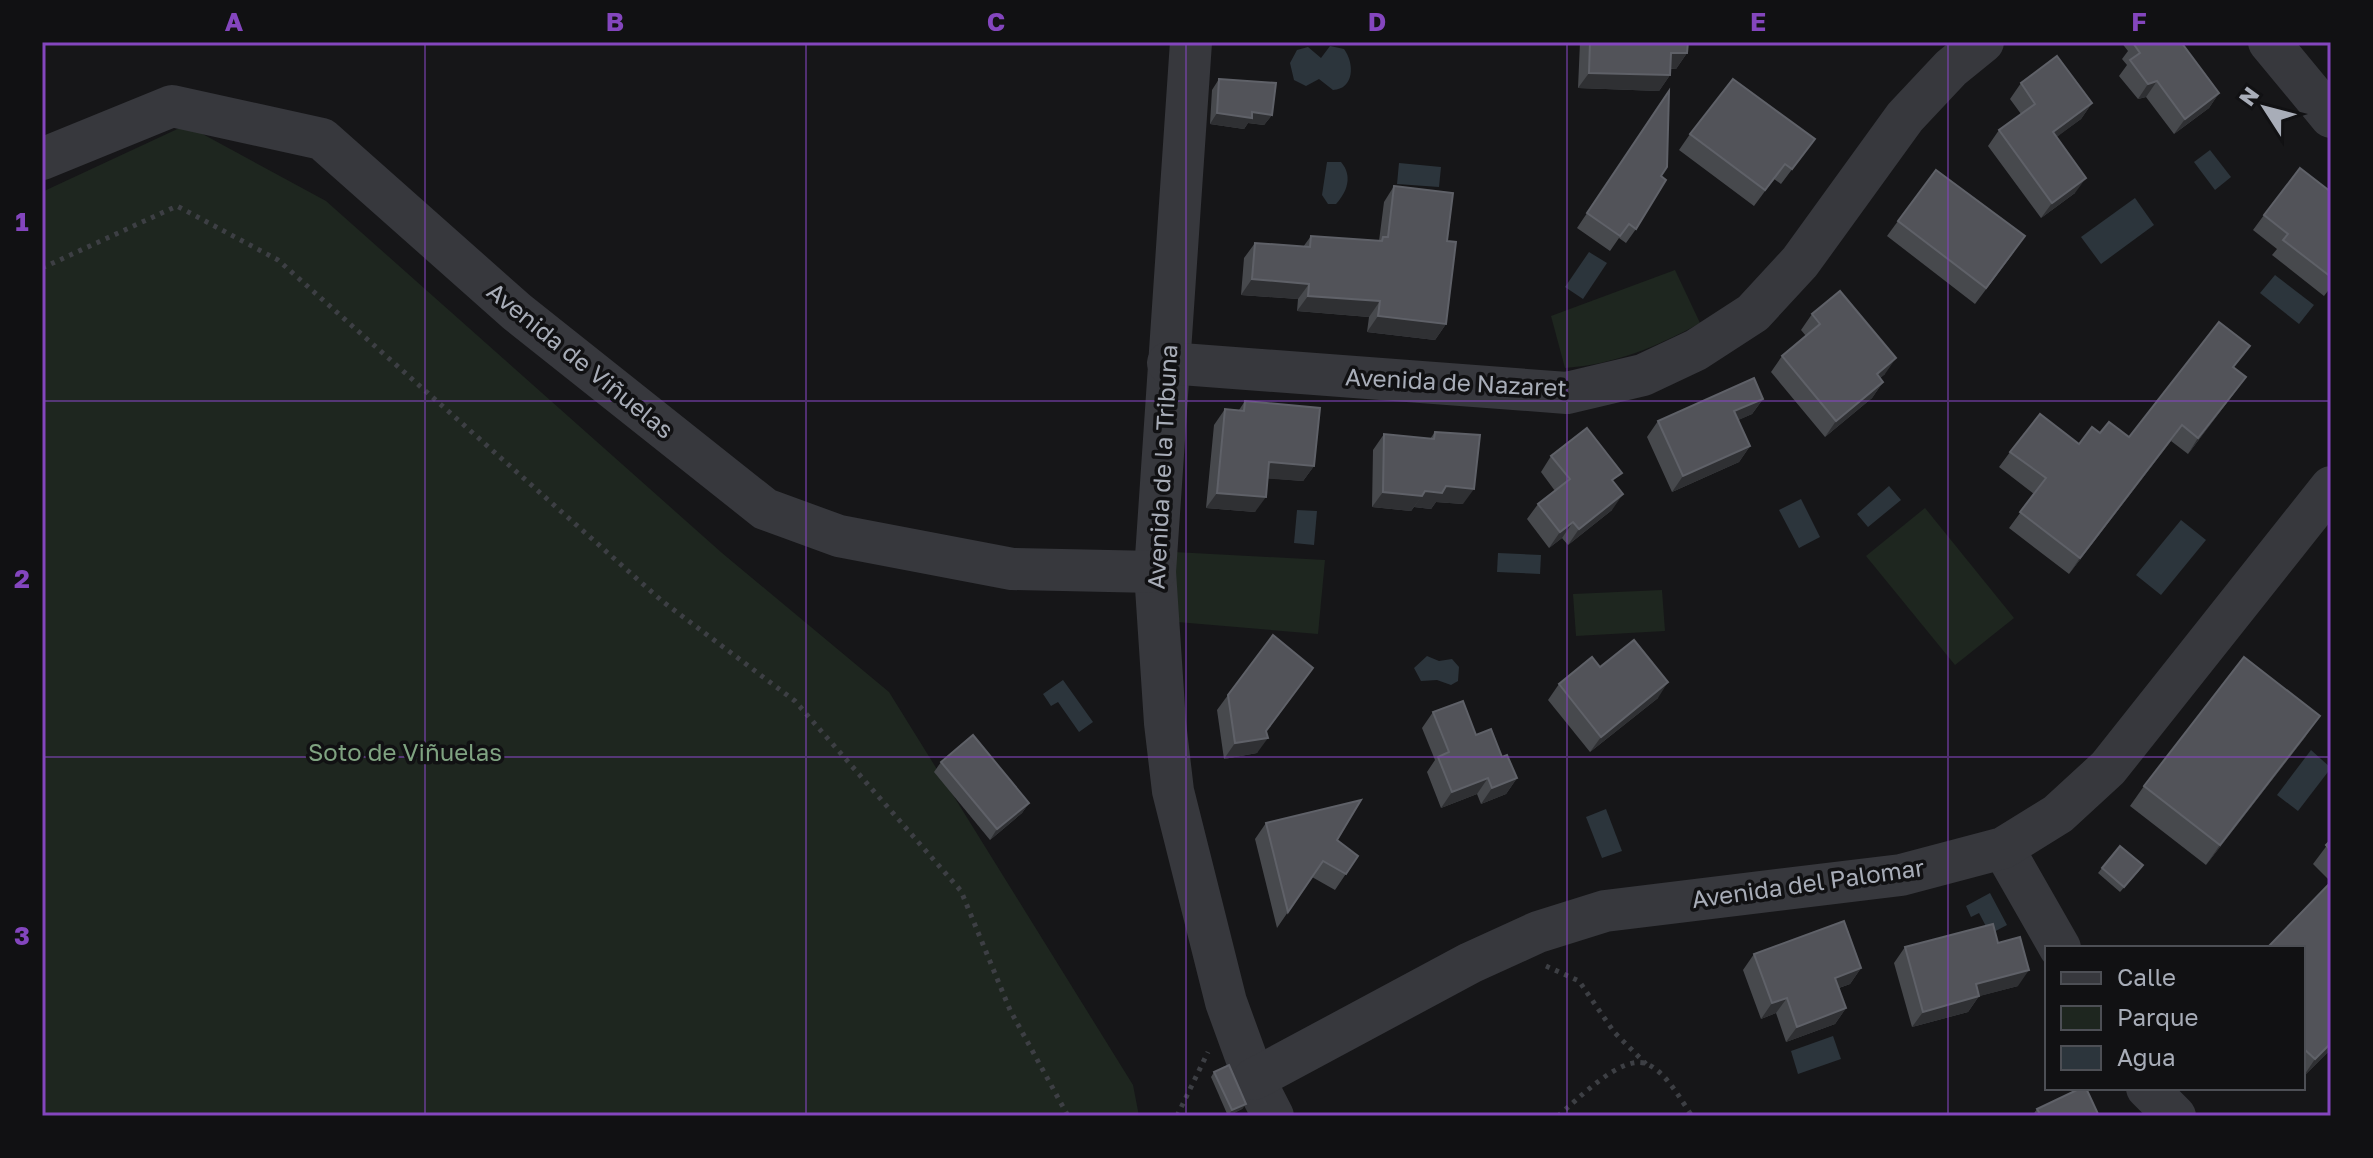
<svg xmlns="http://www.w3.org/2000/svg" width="2373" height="1158" font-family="'Golos Text',sans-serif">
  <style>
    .green { fill: #1e261f }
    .water { fill: #2c353c }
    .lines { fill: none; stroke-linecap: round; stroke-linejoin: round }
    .path { stroke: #3d3f44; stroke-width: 5; stroke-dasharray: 4 6; stroke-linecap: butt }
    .minor { stroke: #37383d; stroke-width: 42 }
    .wall { fill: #47494d }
    .shaded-wall { fill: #2f3033 }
    .building { fill: #525359; stroke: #5f6168; stroke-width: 2 }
    .grid { fill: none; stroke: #8446be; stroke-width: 2; stroke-opacity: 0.55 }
    .labels { text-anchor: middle; stroke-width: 7; stroke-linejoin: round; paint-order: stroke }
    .street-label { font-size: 24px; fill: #a8adb8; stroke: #111113 }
    .park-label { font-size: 24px; fill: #7fa381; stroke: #111113 }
    .neatline { fill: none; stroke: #8446be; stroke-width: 3 }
    .grid-label { font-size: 26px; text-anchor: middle; font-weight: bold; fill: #8446be }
  </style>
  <rect width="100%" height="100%" fill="#161618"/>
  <g class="green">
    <polygon points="186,125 326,201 722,553 889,692 1133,1085 1139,1116 42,1116 42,192"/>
    <path d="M1675 270 1700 323C1656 347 1616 364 1565 368L1551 316Z"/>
    <polygon points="1925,508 2014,618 1955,665 1866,556"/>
    <polygon points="1174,552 1325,560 1318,634 1177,622"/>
    <polygon points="1662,590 1665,631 1576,636 1573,594"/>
  </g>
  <g class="water">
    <path d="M1330 46 1344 49C1355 64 1354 89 1333 90L1319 79 1306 86 1294 80 1290 63 1297 50 1308 47 1321 58Z"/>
    <polygon points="2210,150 2231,177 2215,190 2194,162"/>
    <path d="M1327 162H1341C1353 176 1347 192 1336 204H1328L1322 195Z"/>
    <polygon points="1399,163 1441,167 1439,187 1397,184"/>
    <polygon points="2135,198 2154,225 2101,264 2081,237"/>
    <polygon points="1589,252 1607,263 1583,299 1565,287"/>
    <polygon points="2275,275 2314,305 2299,324 2260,293"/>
    <polygon points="1889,486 1901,500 1868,527 1857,514"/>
    <polygon points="1801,499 1820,537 1799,548 1779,510"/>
    <polygon points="1297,510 1317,511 1314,545 1294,543"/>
    <polygon points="2181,520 2206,540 2161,595 2136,575"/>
    <polygon points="1498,553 1541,555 1540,574 1497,572"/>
    <polygon points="1427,656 1439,661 1452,659 1459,667 1458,681 1451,685 1437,680 1421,681 1414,668"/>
    <polygon points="1063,680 1093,722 1079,732 1058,702 1051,706 1043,694"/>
    <polygon points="2311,750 2331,768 2298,811 2277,795"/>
    <polygon points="1606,809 1622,851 1602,858 1586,817"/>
    <polygon points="1990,893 2007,925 1990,934 1979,913 1971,917 1966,906"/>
    <polygon points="1833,1036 1841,1059 1798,1074 1791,1051"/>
  </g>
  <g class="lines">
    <g class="path">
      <polyline points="42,268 177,206 278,260 662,601 795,701 961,891 1010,1010 1068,1116"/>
      <polyline points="1546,966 1579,981 1614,1032 1646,1064"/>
      <polyline points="1177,1116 1208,1052"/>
      <path d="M1558 1116C1576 1101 1622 1053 1647 1064 1667 1073 1680 1099 1692 1116"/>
    </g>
    <g class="minor">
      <polyline points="1191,42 1155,572 1165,723 1173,791 1226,1002 1254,1079 1273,1116"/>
      <polyline points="2269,42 2331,117"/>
      <polyline points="42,159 172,106 322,139 517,312 765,509 839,536 1012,569 1155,572"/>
      <polyline points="1168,363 1567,393 1643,375 1696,350 1753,313 1800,262 1905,117 1951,68 1983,42"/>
      <polyline points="2003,848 2060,948"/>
      <polyline points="1254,1079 1470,963 1538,932 1605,911 1901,875 2003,848 2058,814 2108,768 2331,487"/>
      <polyline points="2147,1088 2175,1116"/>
    </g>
  </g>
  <g class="wall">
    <polygon points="1580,42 1688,42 1687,53 1676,69 1670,69 1670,75 1659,91 1578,88"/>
    <polygon points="2121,42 2181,42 2219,93 2209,108 2174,134 2146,97 2138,99 2119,76 2127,65 2122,59 2128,51"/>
    <polygon points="1219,79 1272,115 1264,125 1248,123 1244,129 1210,124 1212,90"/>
    <polygon points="2021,83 2092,103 2081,119 2056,137 2075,193 2041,218 1988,146 1999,130 2021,114 2010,99"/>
    <polygon points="1669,91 1661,176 1636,229 1626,243 1619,238 1610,251 1577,228"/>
    <polygon points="1690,134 1815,139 1781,184 1774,179 1754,206 1679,150"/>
    <polygon points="1394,186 1447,241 1446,324 1435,340 1367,332 1369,317 1297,311 1298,299 1241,295 1244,258 1255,243 1303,247 1311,236 1379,241 1384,202"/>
    <polygon points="2331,192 2331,287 2324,296 2272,255 2277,249 2253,230 2264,215"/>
    <polygon points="1898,221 2014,252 1975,304 1887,236"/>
    <polygon points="1812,314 1885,374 1880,378 1883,382 1872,398 1825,437 1771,372 1782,356 1806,336 1801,330"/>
    <polygon points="2234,368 2235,392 2188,454 2171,441 2069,574 2009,528 2034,494 1999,467 2010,452 2079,444 2100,433 2129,437"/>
    <polygon points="1763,399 1752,414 1738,420 1750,446 1739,462 1672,492 1647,437 1658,421"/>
    <polygon points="1245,401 1314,466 1303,481 1268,478 1255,512 1206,508 1214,425 1225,409 1239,410"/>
    <polygon points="1435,432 1463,504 1436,502 1431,509 1414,507 1411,511 1372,507 1373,450 1384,434 1430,439"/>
    <polygon points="1551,456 1615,483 1612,510 1568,545 1562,538 1549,548 1527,519 1538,504 1555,491 1541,472"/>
    <polygon points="1600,667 1658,698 1590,752 1548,700 1559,684"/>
    <polygon points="1228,695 1266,732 1257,753 1224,759 1217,710"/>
    <polygon points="1433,712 1476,735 1502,757 1517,778 1506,794 1481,804 1477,794 1441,808 1427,772 1435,760 1422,728"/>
    <polygon points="2306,736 2206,865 2130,806 2144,786"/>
    <polygon points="941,762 1029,803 1022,813 990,840 934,772"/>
    <polygon points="1266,823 1337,840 1358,856 1335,890 1312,877 1277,928 1255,839"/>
    <polygon points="2331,840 2331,882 2313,864"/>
    <polygon points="2102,868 2139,871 2120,892 2098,873"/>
    <polygon points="2331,882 2331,1049 2303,1077 2303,948"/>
    <polygon points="1998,943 2018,986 1979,996 1968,1012 1912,1027 1894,963 1905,947"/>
    <polygon points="1754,954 1861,968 1850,984 1839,988 1846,1008 1835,1024 1786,1042 1776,1013 1761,1019 1743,970"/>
    <polygon points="1214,1072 1246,1104 1242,1109 1228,1116 1211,1077"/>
    <polygon points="2037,1109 2099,1116 2032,1116"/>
  </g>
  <g class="shaded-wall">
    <polygon points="1671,53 1687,53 1676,69 1660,68"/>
    <polygon points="1589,73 1670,75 1659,91 1578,88"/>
    <polygon points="2157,81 2146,97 2138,99 2148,84"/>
    <polygon points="2219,93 2209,108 2174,134 2185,119"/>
    <polygon points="2092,103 2081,119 2042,148 2053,132"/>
    <polygon points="1252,112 1272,115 1264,125 1248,123 1244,129 1210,124 1217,113"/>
    <polygon points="2086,178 2075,193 2041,218 2052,203"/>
    <polygon points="1252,279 1309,284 1298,299 1241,295"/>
    <polygon points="1308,296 1380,301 1369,317 1297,311"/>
    <polygon points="1378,316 1446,324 1435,340 1367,332"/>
    <polygon points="1896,358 1885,374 1866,390 1877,374"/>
    <polygon points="2246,377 2235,392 2188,454 2198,438"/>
    <polygon points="1883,382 1872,398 1825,437 1836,421"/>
    <polygon points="1763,399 1752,414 1723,427 1734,411"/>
    <polygon points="2182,425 2171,441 2069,574 2080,558"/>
    <polygon points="1750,446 1739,462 1672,492 1683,476"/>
    <polygon points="1269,462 1314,466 1303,481 1258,478"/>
    <polygon points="1446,486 1474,489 1463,504 1436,502 1431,509 1414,507 1425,491"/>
    <polygon points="1383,492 1422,496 1411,511 1372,507"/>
    <polygon points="1217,493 1266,497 1255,512 1206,508"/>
    <polygon points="1623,494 1612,510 1568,545 1579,529"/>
    <polygon points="1573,522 1562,538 1549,548 1560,532"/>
    <polygon points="1668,682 1658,698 1590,752 1601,737"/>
    <polygon points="2320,716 2306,736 2206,865 2220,845"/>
    <polygon points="1268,738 1257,753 1224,759 1235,743"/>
    <polygon points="1488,778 1477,794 1441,808 1452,792"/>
    <polygon points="1517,778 1506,794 1481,804 1492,788"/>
    <polygon points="1029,803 1022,813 990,840 997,829"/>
    <polygon points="1861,968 1850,984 1824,993 1835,978"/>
    <polygon points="2029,970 2018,986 1965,1000 1976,984"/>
    <polygon points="1979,996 1968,1012 1912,1027 1923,1012"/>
    <polygon points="1787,998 1776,1013 1761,1019 1772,1003"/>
    <polygon points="1846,1008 1835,1024 1786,1042 1797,1027"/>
    <polygon points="2331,1043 2331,1049 2303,1077 2315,1059"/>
    <polygon points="1246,1104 1242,1109 1228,1116 1232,1110"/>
  </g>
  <g class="building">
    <polygon points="1590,42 1688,42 1687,53 1671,53 1670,75 1589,73"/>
    <polygon points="2135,42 2181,42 2219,93 2185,119 2157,81 2148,84 2130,60 2140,53 2133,43"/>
    <polygon points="2057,56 2092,103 2053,132 2086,178 2052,203 1999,130 2035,104 2021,83"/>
    <polygon points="1219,79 1276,83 1272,115 1252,112 1252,118 1217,113"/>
    <polygon points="1733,79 1815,139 1792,169 1785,164 1765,190 1690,134"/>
    <polygon points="1669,91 1667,167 1661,176 1666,180 1636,229 1629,224 1620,236 1587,213"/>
    <polygon points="2300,168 2331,192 2331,277 2283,240 2288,234 2264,215"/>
    <polygon points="1936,170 2025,236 1986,288 1898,221"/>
    <polygon points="1394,186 1453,193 1447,241 1456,242 1446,324 1378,316 1380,301 1308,296 1309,284 1252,279 1255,243 1310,247 1311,236 1382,241 1383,237 1388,237"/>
    <polygon points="1840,291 1896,358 1877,374 1883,382 1836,421 1782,356 1820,324 1812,314"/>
    <polygon points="2219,322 2250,346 2233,367 2246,377 2198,438 2182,425 2080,558 2020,512 2046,478 2010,452 2040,414 2079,444 2092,427 2100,433 2109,422 2129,437"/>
    <polygon points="1754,378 1763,399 1734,411 1750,446 1683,476 1658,421"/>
    <polygon points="1245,401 1320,408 1314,466 1269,462 1266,497 1217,493 1225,409 1244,411"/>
    <polygon points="1587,428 1622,473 1612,480 1623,494 1579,529 1573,522 1560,532 1538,504 1570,479 1551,456"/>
    <polygon points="1435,432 1480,435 1474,489 1446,486 1442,493 1425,491 1422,496 1383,492 1384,434 1434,439"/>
    <polygon points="1273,635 1313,668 1266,731 1268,738 1235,743 1228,695"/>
    <polygon points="1634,640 1668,682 1601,737 1559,684 1592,657 1600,667"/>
    <polygon points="2244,657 2320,716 2220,845 2144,786"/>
    <polygon points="1463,701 1476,735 1491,729 1502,757 1507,755 1517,778 1492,788 1488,778 1452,792 1438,757 1449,752 1433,712"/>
    <polygon points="973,735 1029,803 997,829 941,762"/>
    <polygon points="1361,800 1337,840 1358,856 1346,874 1323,861 1288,912 1266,823"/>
    <polygon points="2331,840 2331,851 2326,845"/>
    <polygon points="2120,846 2143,865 2124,887 2102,868"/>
    <polygon points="2331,882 2331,1043 2315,1059 2303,1048 2303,948 2267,948"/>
    <polygon points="1844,921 1861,968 1835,978 1846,1008 1797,1027 1787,998 1772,1003 1754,954"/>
    <polygon points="1993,924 1998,943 2020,937 2029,970 1976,984 1979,996 1923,1012 1905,947"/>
    <polygon points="1229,1065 1246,1104 1232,1110 1214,1072"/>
    <polygon points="2081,1088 2086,1088 2099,1116 2041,1116 2037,1109"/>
  </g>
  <path class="grid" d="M425 42V1116M806 42V1116M1186 42V1116M1567 42V1116M1948 42V1116M42 401H2331M42 757H2331"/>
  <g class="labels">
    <g class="street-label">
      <text transform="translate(580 361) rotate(39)" y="8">Avenida de Viñuelas</text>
      <text transform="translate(1456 383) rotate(3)" y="8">Avenida de Nazaret</text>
      <text transform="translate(1163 467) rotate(-87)" y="8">Avenida de la Tribuna</text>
      <text transform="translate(1808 884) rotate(-8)" y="8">Avenida del Palomar</text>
    </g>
    <g class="park-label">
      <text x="405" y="761">Soto de Viñuelas</text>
    </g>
  </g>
  <rect width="2373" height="1158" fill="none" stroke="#111113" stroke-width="88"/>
  <rect x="2045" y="946" width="260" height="144" fill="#111113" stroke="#4d4f55" stroke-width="2"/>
  <rect x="2061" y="972" width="40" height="12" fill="#37383d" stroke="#4d4f55" stroke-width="2"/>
  <text x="2117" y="986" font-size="24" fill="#a8adb8">Calle</text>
  <rect x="2061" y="1006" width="40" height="24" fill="#1e261f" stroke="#4d4f55" stroke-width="2"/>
  <text x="2117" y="1026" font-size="24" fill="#a8adb8">Parque</text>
  <rect x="2061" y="1046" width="40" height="24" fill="#2c353c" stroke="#4d4f55" stroke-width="2"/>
  <text x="2117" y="1066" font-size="24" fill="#a8adb8">Agua</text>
  <g transform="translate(2265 108) rotate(306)" stroke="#111113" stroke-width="6" paint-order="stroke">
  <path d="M0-6L14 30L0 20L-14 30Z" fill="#a8adb8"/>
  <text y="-12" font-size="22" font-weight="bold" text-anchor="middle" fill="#a8adb8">N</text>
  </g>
  <rect x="44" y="44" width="2285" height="1070" class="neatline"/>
  <g class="grid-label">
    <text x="234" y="31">A</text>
    <text x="615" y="31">B</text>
    <text x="996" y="31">C</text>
    <text x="1377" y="31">D</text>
    <text x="1758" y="31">E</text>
    <text x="2139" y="31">F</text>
    <text x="22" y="231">1</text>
    <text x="22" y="588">2</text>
    <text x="22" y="945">3</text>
  </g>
</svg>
